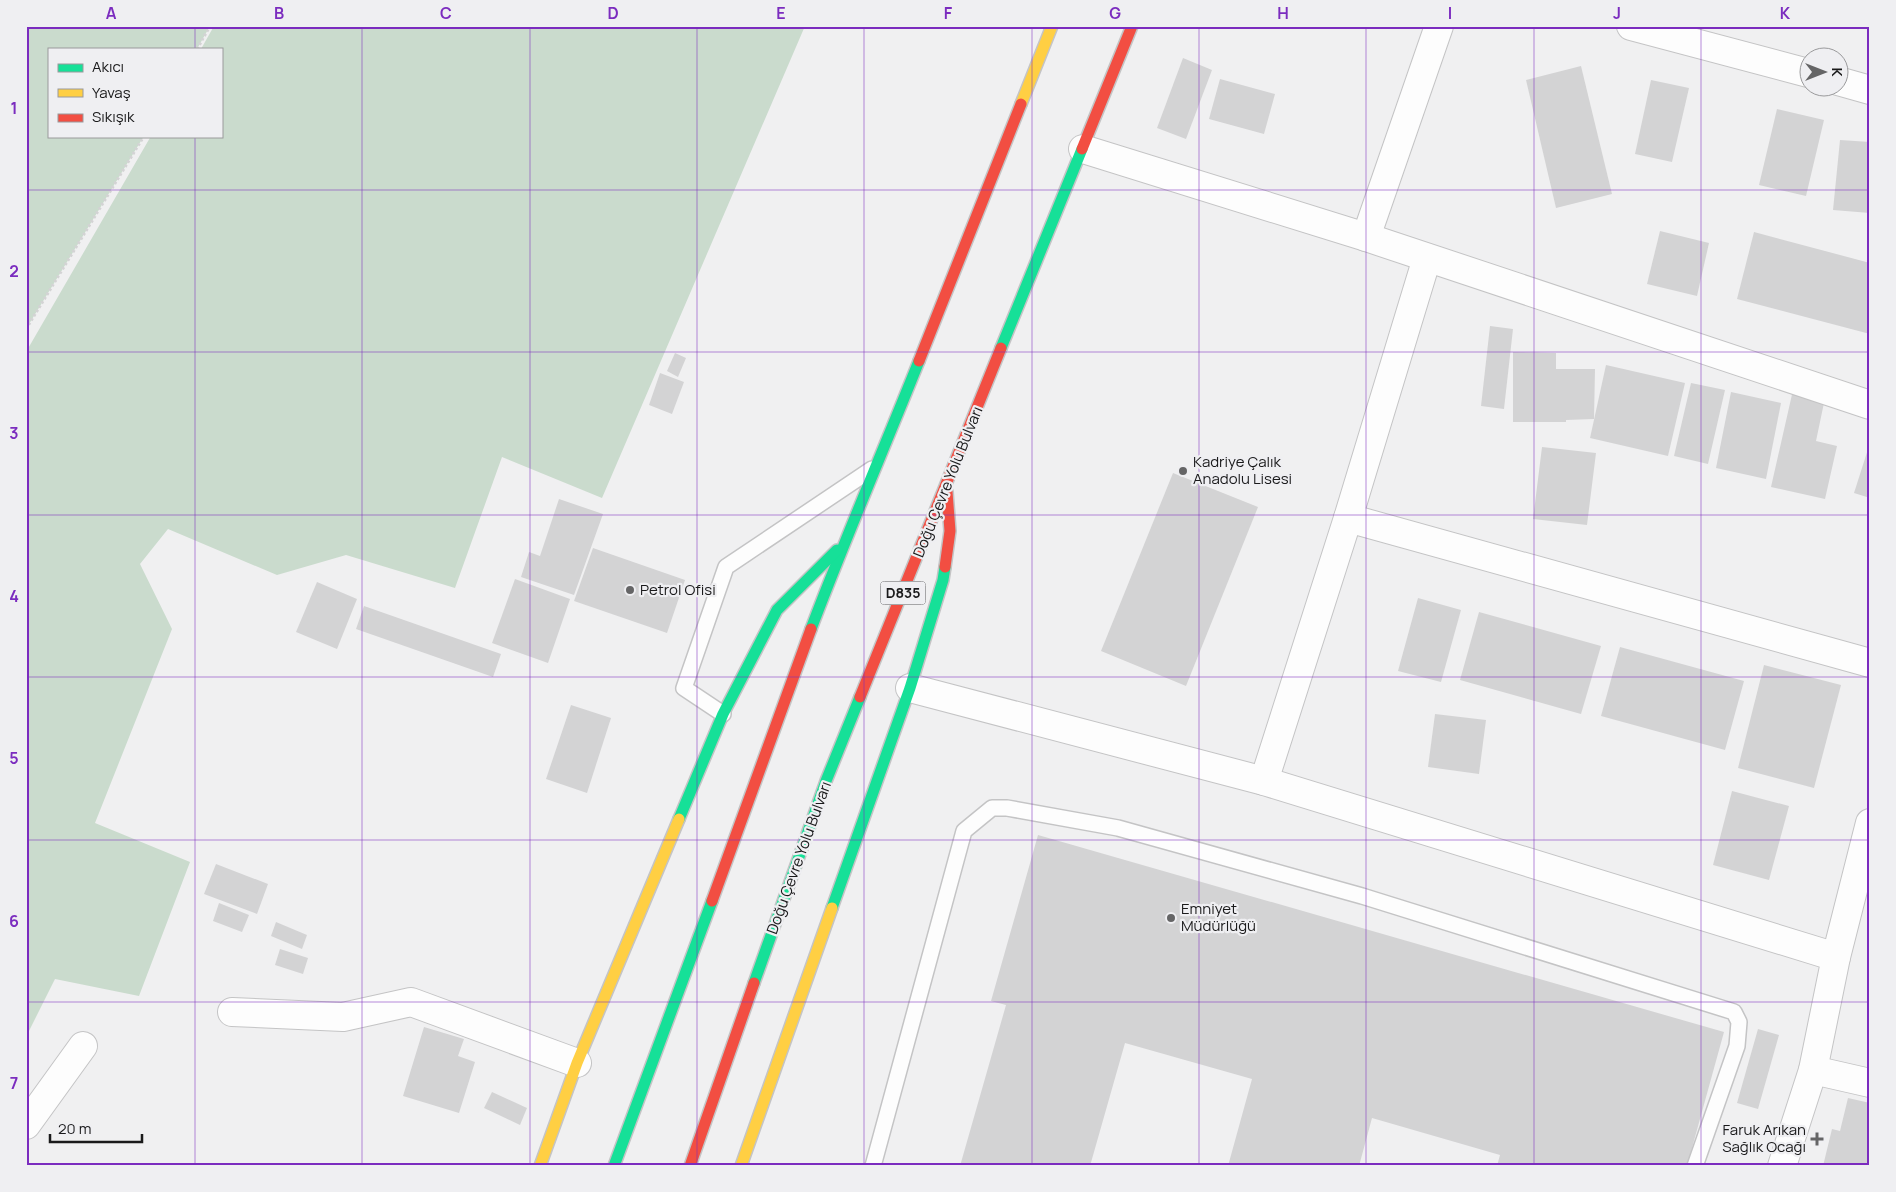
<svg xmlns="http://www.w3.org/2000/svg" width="1896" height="1192" font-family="Manrope,sans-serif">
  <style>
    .forest { fill: #cadbcd }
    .building { fill: #d3d3d4 }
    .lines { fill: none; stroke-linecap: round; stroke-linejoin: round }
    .lane-casing { stroke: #c4c4c5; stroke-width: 18 }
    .street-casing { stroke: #c4c4c5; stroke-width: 30 }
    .fast-casing { stroke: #c4c4c5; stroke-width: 14 }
    .slow-casing { stroke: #c4c4c5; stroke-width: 14 }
    .jam-casing { stroke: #c4c4c5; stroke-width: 14 }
    .path { stroke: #d3d3d4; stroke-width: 3; stroke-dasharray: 2.5 2.5; stroke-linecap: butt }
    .lane { stroke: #fdfdfd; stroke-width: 15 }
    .street { stroke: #fdfdfd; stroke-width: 28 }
    .fast { stroke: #16e098; stroke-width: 11 }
    .slow { stroke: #ffcf43; stroke-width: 11 }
    .jam { stroke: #f24e42; stroke-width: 11 }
    .grid { fill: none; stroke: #7b2cbf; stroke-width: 1; stroke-opacity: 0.55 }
    .poi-dot { fill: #656566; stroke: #efeff2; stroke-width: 2 }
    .labels { text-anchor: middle; stroke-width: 4.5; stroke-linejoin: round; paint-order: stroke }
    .shield { fill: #efeff2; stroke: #5a5a5c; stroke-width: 1 }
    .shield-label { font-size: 14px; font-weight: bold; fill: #1a1a1b }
    .poi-label { font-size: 15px; fill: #1a1a1b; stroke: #efeff2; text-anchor: start }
    .street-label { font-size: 15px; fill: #1a1a1b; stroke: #efeff2 }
    .neatline { fill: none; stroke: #7b2cbf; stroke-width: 2 }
    .grid-label { font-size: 16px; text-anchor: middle; font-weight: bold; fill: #7b2cbf }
  </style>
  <rect width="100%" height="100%" fill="#f0f0f1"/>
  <g class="forest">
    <polygon points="26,26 210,26 197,49 49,49 49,136 144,136 26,329"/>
    <polygon points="214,26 805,26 602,498 502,457 455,588 346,555 277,575 168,529 140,564 172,629 95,823 190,862 139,996 55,979 26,1037 26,352 151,136 221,136 221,49 201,49"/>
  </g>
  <g class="building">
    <polygon points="1183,58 1212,70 1186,139 1157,128"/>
    <polygon points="1581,66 1612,194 1556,208 1526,80"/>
    <polygon points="1220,79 1275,94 1264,134 1209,119"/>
    <polygon points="1651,80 1689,88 1672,162 1635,154"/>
    <polygon points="1777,109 1824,120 1806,196 1759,185"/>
    <polygon points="1840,140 1870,142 1870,213 1833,210"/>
    <polygon points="1660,231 1709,243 1697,296 1647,284"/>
    <polygon points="1754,232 1870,263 1870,334 1737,299"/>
    <polygon points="1490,326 1513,329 1504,409 1481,406"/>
    <polygon points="1513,352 1556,353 1556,369 1595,369 1594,419 1566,420 1566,422 1513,422"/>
    <polygon points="675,353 686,358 678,377 667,371"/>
    <polygon points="1606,365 1685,383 1668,456 1590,438"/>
    <polygon points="660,373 684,382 672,414 649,405"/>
    <polygon points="1691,383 1725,390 1708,464 1674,456"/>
    <polygon points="1793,390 1825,398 1816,441 1837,446 1825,499 1771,487"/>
    <polygon points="1731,392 1781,403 1766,479 1716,468"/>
    <polygon points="1869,446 1870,446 1870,498 1854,493"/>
    <polygon points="1542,447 1596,453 1587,525 1533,519"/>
    <polygon points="1173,473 1258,507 1186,686 1101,651"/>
    <polygon points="559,499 603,514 574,595 521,577 529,552 540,556"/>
    <polygon points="593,548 685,580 667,633 574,601"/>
    <polygon points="515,579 570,599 548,663 492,643"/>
    <polygon points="317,582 357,599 337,649 296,632"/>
    <polygon points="1418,598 1461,610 1441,682 1398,671"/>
    <polygon points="364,606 501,654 493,677 356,629"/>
    <polygon points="1479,612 1601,646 1581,714 1460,680"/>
    <polygon points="1620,647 1744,681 1725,750 1601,716"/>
    <polygon points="1764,665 1841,685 1814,788 1738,768"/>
    <polygon points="571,705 611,718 587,793 546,779"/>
    <polygon points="1435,714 1486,720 1479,774 1428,767"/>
    <polygon points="1732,791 1789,806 1769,880 1713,865"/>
    <polygon points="1038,835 1724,1032 1687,1166 1497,1166 1500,1155 1372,1118 1359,1166 1228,1166 1252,1079 1125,1043 1090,1166 960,1166 1006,1005 991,1001"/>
    <polygon points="216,864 268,884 257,914 204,894"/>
    <polygon points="219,903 249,915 242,932 213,921"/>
    <polygon points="276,922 307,935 302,949 271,936"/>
    <polygon points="280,949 308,958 303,974 275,965"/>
    <polygon points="424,1027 464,1039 458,1056 475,1062 459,1113 403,1096"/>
    <polygon points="1758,1029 1779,1035 1758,1109 1737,1103"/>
    <polygon points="492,1092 527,1108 520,1125 484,1108"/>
    <polygon points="1848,1098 1870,1103 1870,1166 1823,1166 1832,1129 1840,1131"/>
  </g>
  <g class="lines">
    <g class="lane-casing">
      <g id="lane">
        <polyline points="723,714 684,688 726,567 872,469"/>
        <polyline points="873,1166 964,831 992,808 1007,808 1118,828 1362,896 1734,1012 1739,1022 1737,1046 1695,1166"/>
      </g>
    </g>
    <g class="street-casing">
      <g id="street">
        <polyline points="1631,26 1808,73"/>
        <polyline points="1838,81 1870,90"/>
        <polyline points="1083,149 1366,237 1870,405"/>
        <polyline points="1366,237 1439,26"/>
        <polyline points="1348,518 1870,663"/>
        <polyline points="910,688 1264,781 1836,957"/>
        <polyline points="1264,781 1348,518 1427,258"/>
        <polyline points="232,1012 343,1017 411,1002 577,1063"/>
        <polyline points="1813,1070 1870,1083"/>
        <polyline points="26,1125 83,1046"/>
        <polyline points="1782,1166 1813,1070 1836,957 1870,823"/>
      </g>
    </g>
    <g class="fast-casing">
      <g id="fast">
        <polyline points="1001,348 1082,149"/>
        <path d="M811 629C845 539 883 451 919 361"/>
        <polyline points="679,819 723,714 777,610 837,550"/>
        <polyline points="832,908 910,688 943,580 945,567"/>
        <polyline points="754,983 826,781 860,697"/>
        <polyline points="614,1166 712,901"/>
      </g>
    </g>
    <g class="slow-casing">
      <g id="slow">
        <polyline points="1021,104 1052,26"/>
        <polyline points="540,1166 577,1063 679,819"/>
        <polyline points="741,1166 832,908"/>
      </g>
    </g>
    <g class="jam-casing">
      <g id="jam">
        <polyline points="1082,149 1132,26"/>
        <polyline points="919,361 1021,104"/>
        <polyline points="945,567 950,531 947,492"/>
        <polyline points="860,697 1001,348"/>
        <polyline points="712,901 811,629"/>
        <polyline points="690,1166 754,983"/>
      </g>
    </g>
    <g class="path">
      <polyline points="197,49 210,26"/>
      <polyline points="26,329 144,136"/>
    </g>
    <use href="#lane" class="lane"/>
    <use href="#street" class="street"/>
    <use href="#fast" class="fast"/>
    <use href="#slow" class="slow"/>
    <use href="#jam" class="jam"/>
  </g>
  <path class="grid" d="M195 26V49M362 26V1166M530 26V1166M697 26V1166M864 26V1166M1032 26V1166M1199 26V1166M1366 26V1166M1534 26V1166M1701 26V1166M195 136V1166M26 190H1870M26 352H1870M26 515H1870M26 677H1870M26 840H1870M26 1002H1870"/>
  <g class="poi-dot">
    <circle cx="1183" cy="471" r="5"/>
    <circle cx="630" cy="590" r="5"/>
    <circle cx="1171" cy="918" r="5"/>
    <path d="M1814.5 1131.5h5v5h5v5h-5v5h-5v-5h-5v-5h5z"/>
  </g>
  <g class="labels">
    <rect class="shield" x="880.5" y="581.5" width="45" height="23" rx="4"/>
    <g class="shield-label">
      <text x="903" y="598">D835</text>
    </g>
    <g class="poi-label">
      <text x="1193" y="467">Kadriye Çalık<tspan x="1193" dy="17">Anadolu Lisesi</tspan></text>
      <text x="640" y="595">Petrol Ofisi</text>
      <text x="1181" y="914">Emniyet<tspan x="1181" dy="17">Müdürlüğü</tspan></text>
      <text x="1806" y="1135" text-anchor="end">Faruk Arıkan<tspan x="1806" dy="17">Sağlık Ocağı</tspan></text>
    </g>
    <g class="street-label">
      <text transform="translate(948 482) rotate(-68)" y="5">Doğu Çevre Yolu Bulvarı</text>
      <text transform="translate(799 858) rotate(-70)" y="5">Doğu Çevre Yolu Bulvarı</text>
    </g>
  </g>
  <rect width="1896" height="1192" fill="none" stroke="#efeff2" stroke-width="55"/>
  <rect x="48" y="48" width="175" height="90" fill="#efeff2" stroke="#9a9a9c"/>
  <rect x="58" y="64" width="25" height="8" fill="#16e098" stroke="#9a9a9c"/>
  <text x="92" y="72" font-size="15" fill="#1a1a1b">Akıcı</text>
  <rect x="58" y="89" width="25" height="8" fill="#ffcf43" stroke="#9a9a9c"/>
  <text x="92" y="98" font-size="15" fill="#1a1a1b">Yavaş</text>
  <rect x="58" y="114" width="25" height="8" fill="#f24e42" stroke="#9a9a9c"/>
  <text x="92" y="122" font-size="15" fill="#1a1a1b">Sıkışık</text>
  <g transform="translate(1824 72) rotate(90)"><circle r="24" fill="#efeff2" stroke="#9a9a9c"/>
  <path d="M0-4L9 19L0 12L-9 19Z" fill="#656566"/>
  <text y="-8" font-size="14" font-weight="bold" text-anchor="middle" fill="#1a1a1b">K</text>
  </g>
  <path d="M50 1134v8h92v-8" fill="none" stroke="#1a1a1b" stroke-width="2.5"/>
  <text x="58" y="1134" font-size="15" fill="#1a1a1b" stroke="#efeff2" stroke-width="4" paint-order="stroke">20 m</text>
  <rect x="28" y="28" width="1840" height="1136" class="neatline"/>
  <g class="grid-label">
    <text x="111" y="19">A</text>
    <text x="279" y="19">B</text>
    <text x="446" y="19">C</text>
    <text x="613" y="19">D</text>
    <text x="781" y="19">E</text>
    <text x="948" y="19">F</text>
    <text x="1115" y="19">G</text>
    <text x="1283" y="19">H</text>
    <text x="1450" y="19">I</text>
    <text x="1617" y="19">J</text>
    <text x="1785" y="19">K</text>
    <text x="14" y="114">1</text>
    <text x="14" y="277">2</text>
    <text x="14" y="439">3</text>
    <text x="14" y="602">4</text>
    <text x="14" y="764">5</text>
    <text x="14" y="927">6</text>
    <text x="14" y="1089">7</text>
  </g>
</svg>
